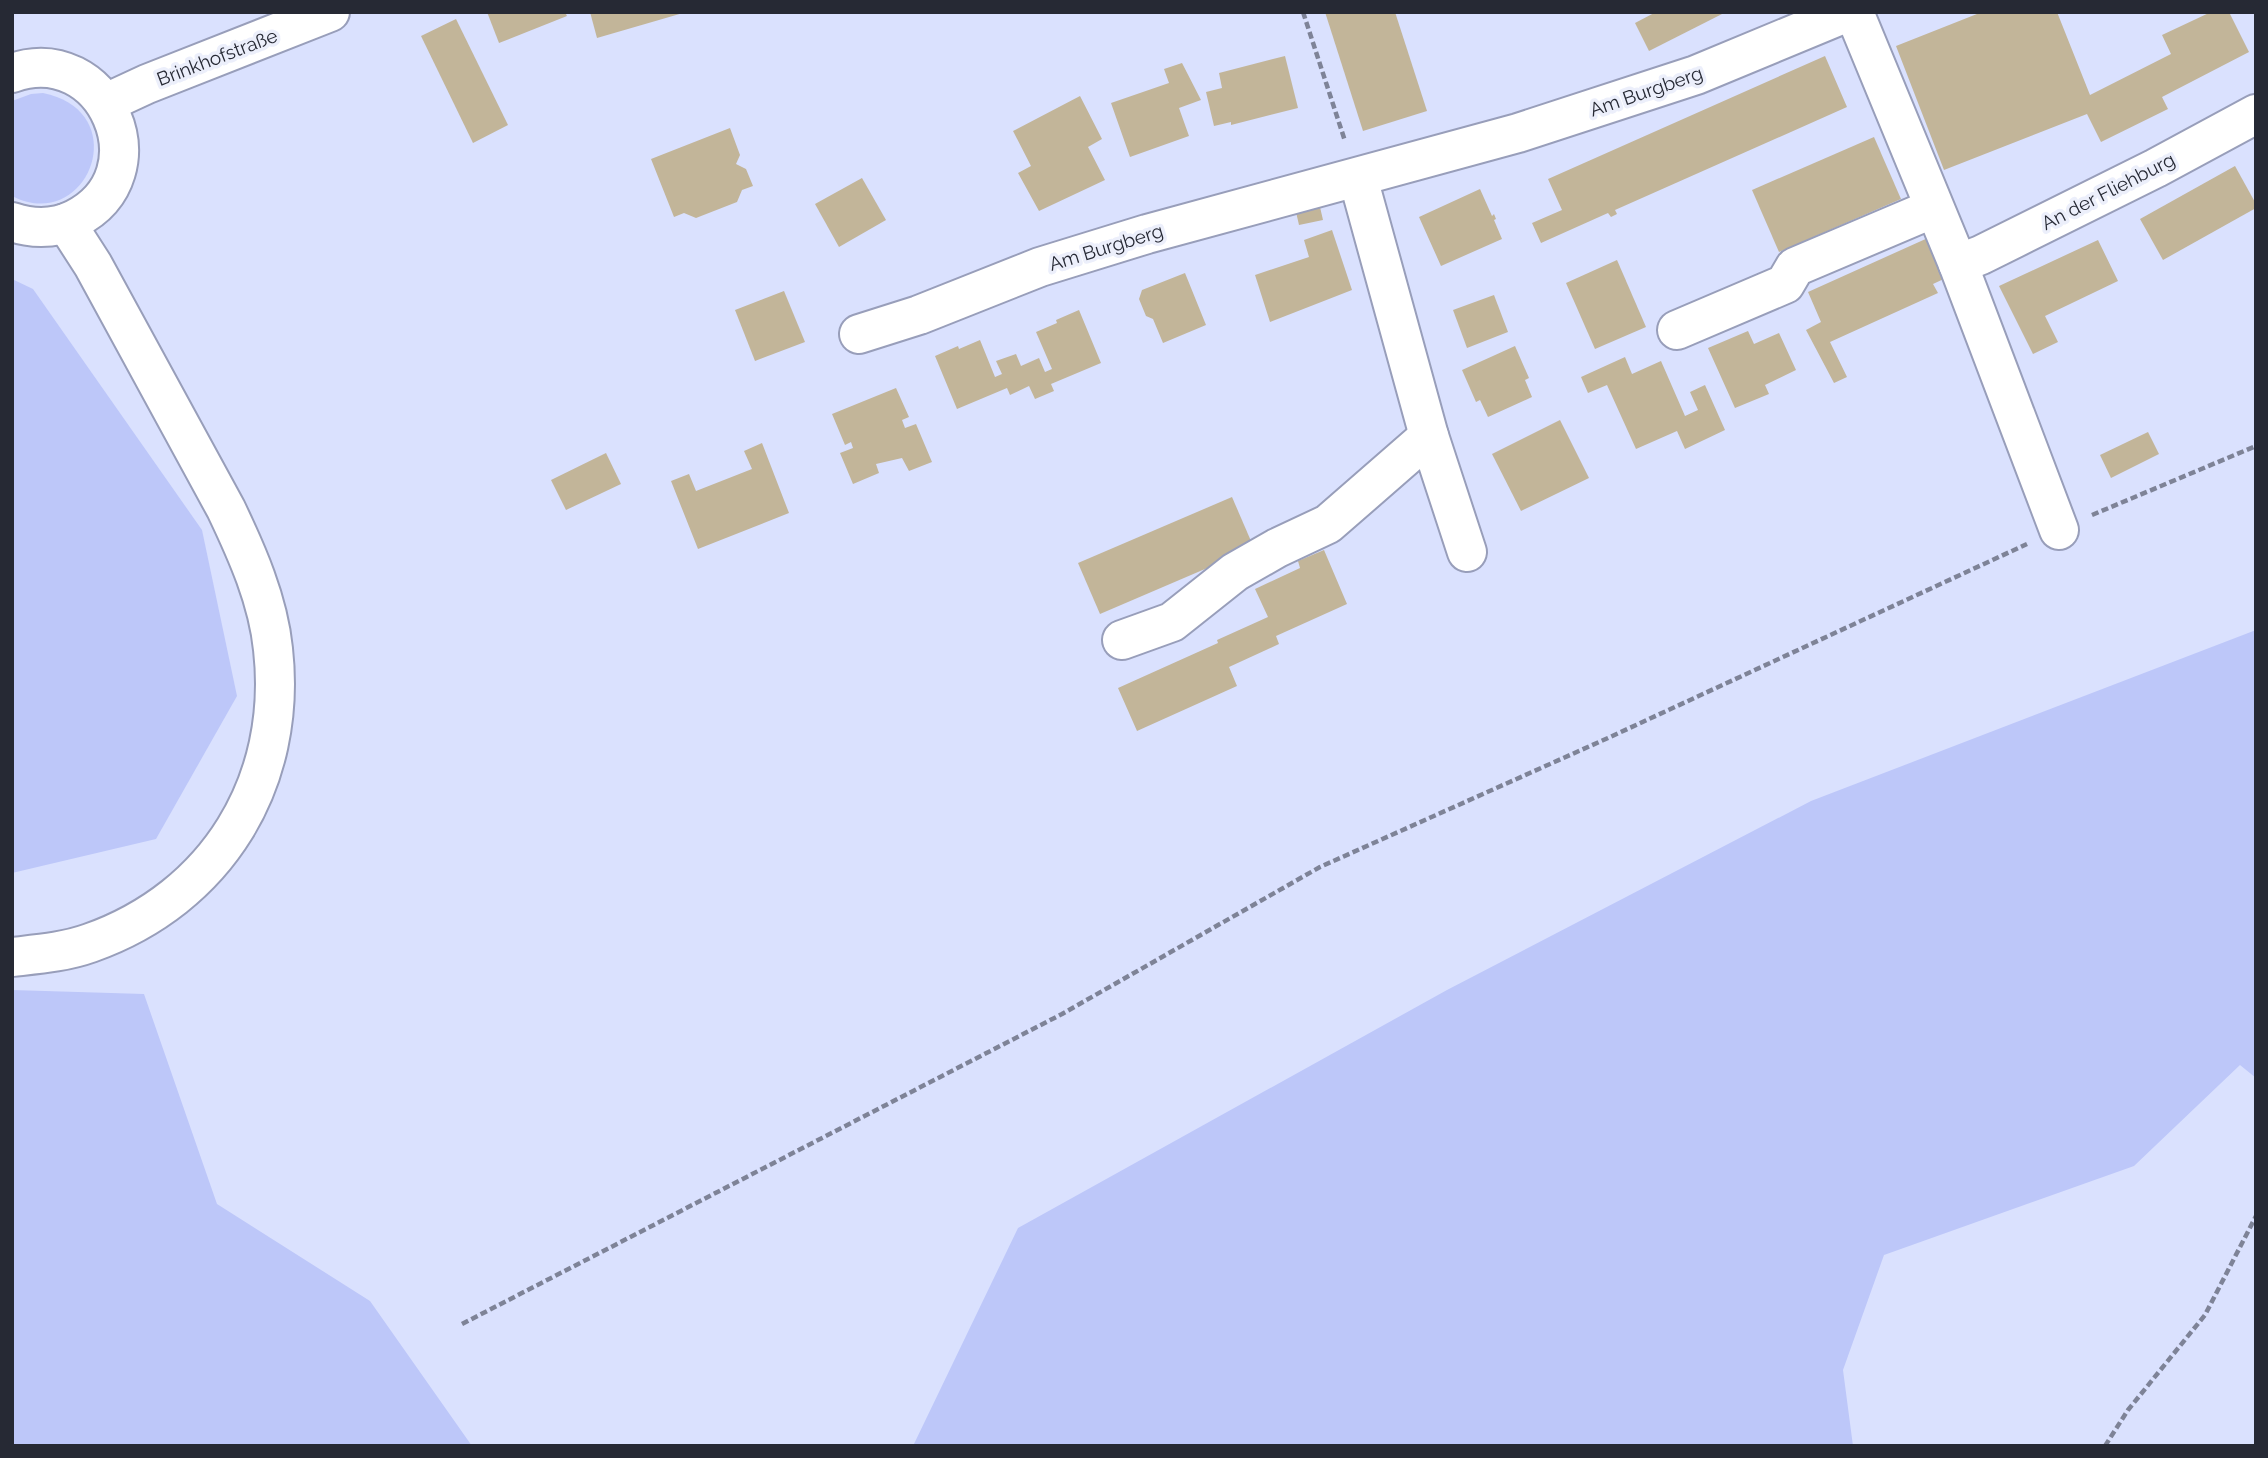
<svg xmlns="http://www.w3.org/2000/svg" width="2268" height="1458" font-family="Raleway,sans-serif">
  <style>
    .green { fill: #bdc7f9 }
    .building { fill: #c2b599 }
    .lines { fill: none; stroke-linecap: round; stroke-linejoin: round }
    .minor-casing { stroke: #989eba; stroke-width: 42 }
    .path { stroke: #7e8397; stroke-width: 4.5; stroke-dasharray: 7 3.5; stroke-linecap: butt }
    .minor { stroke: #fff; stroke-width: 38 }
    .labels { text-anchor: middle; stroke-width: 7; stroke-linejoin: round; paint-order: stroke }
    .street-label { font-size: 19px; fill: #262934; stroke: #eceffb }
  </style>
  <rect width="100%" height="100%" fill="#dae1fe"/>
  <g class="green">
    <path d="M43 93C136 112 87 235 12 196V101L31 94Z"/>
    <polygon points="12,279 33,289 202,530 237,696 156,839 12,873"/>
    <polygon points="2256,630 2256,1078 2240,1065 2134,1166 1884,1255 1843,1370 1853,1446 913,1446 1018,1228 1447,990 1811,801"/>
    <polygon points="12,990 144,994 217,1204 370,1301 472,1446 12,1446"/>
  </g>
  <g class="building">
    <polygon points="487,12 565,12 567,16 499,43"/>
    <polygon points="590,12 683,12 683,13 597,38"/>
    <polygon points="1325,12 1395,12 1427,111 1363,131"/>
    <polygon points="1656,12 1726,12 1649,51 1635,23"/>
    <polygon points="1982,12 2057,12 2090,95 2171,54 2162,35 2211,12 2229,12 2249,52 2162,97 2168,109 2101,142 2087,114 1944,170 1896,46"/>
    <polygon points="456,19 508,125 473,143 421,36"/>
    <polygon points="1285,56 1298,108 1231,125 1231,122 1214,126 1206,92 1222,88 1219,73"/>
    <polygon points="1825,56 1847,107 1615,210 1617,214 1611,217 1608,213 1541,243 1532,223 1562,210 1548,179"/>
    <polygon points="1182,63 1201,100 1179,108 1189,136 1130,157 1111,103 1169,83 1164,69"/>
    <polygon points="1080,96 1102,139 1088,147 1105,180 1039,211 1018,173 1031,166 1013,131"/>
    <polygon points="730,128 740,155 736,164 746,169 753,186 742,190 737,202 696,218 684,213 674,217 651,159"/>
    <polygon points="1874,137 1901,199 1779,252 1752,190"/>
    <polygon points="2235,166 2256,204 2256,208 2163,260 2140,219"/>
    <polygon points="862,178 886,220 839,247 815,204"/>
    <polygon points="1480,189 1492,216 1494,214 1496,219 1494,220 1502,239 1441,266 1419,217"/>
    <polygon points="1320,207 1323,220 1299,225 1296,212"/>
    <polygon points="1332,230 1352,290 1270,322 1255,275 1309,257 1304,240"/>
    <polygon points="1930,237 1948,277 1933,284 1938,293 1830,342 1847,377 1834,383 1806,330 1821,322 1808,292"/>
    <polygon points="2098,240 2118,281 2045,316 2058,342 2033,354 1999,286"/>
    <polygon points="1617,260 1646,327 1595,349 1566,283"/>
    <polygon points="1185,273 1206,325 1163,343 1153,319 1146,316 1139,299 1142,290"/>
    <polygon points="784,291 805,342 755,361 735,310"/>
    <polygon points="1494,295 1508,332 1467,348 1453,310"/>
    <polygon points="1079,310 1101,363 1051,384 1054,391 1035,399 1029,386 1010,395 1007,388 957,409 935,356 958,346 959,349 980,340 995,377 1002,374 996,361 1016,354 1021,366 1039,358 1045,372 1052,369 1036,332 1057,323 1056,320"/>
    <polygon points="1748,331 1754,344 1779,333 1796,370 1765,385 1769,394 1735,408 1708,348"/>
    <polygon points="1515,346 1529,378 1525,380 1532,397 1488,417 1480,400 1476,402 1462,370"/>
    <polygon points="1625,357 1632,374 1661,361 1685,416 1698,410 1690,392 1705,385 1725,430 1685,449 1677,431 1636,449 1607,385 1588,393 1581,377"/>
    <polygon points="896,388 909,417 902,420 905,428 916,424 932,462 909,471 902,458 876,464 879,473 853,484 840,453 853,448 851,442 845,445 832,414"/>
    <polygon points="1560,420 1589,478 1521,511 1492,454"/>
    <polygon points="2148,432 2159,454 2111,478 2100,455"/>
    <polygon points="762,443 789,513 698,549 671,481 689,474 696,491 752,469 744,451"/>
    <polygon points="606,453 621,484 566,510 551,480"/>
    <polygon points="1232,497 1254,548 1100,614 1078,563"/>
    <polygon points="1324,550 1347,604 1276,636 1279,644 1229,667 1237,686 1137,731 1118,688 1218,643 1217,640 1268,617 1255,589 1300,568 1298,561"/>
  </g>
  <g class="lines">
    <g class="minor-casing">
      <g id="minor">
        <polyline points="1854,12 1958,264 2059,530"/>
        <path d="M12 73C105 40 164 174 75 219 55 229 33 229 12 222"/>
        <polyline points="106,103 147,84 330,12"/>
        <polyline points="1358,178 1429,436 1467,552"/>
        <polyline points="1958,264 1981,255 2156,168 2256,114"/>
        <polyline points="1677,330 1785,284 1795,267 1934,208"/>
        <polyline points="859,334 919,315 1040,267 1147,234 1518,133 1696,75 1848,12"/>
        <polyline points="1122,640 1172,622 1235,572 1277,548 1328,524 1429,436"/>
        <path d="M12 957C39 954 65 952 90 943 217 898 288 782 273 649 268 600 247 553 226 509L93 265 66 223"/>
      </g>
    </g>
    <g class="path">
      <polyline points="1303,12 1345,141"/>
      <polyline points="2092,515 2256,446"/>
      <polyline points="462,1324 1062,1014 1320,867 1608,738 2027,544"/>
      <polyline points="2105,1446 2128,1410 2205,1315 2256,1216"/>
    </g>
    <use href="#minor" class="minor"/>
  </g>
  <g class="labels">
    <g class="street-label">
      <text transform="translate(217 57) rotate(-21)" y="7">Brinkhofstraße</text>
      <text transform="translate(1646 91) rotate(-19)" y="7">Am Burgberg</text>
      <text transform="translate(2108 191) rotate(-27)" y="7">An der Fliehburg</text>
      <text transform="translate(1106 247) rotate(-17)" y="7">Am Burgberg</text>
    </g>
  </g>
  <rect width="2268" height="1458" fill="none" stroke="#262934" stroke-width="28"/>
</svg>
